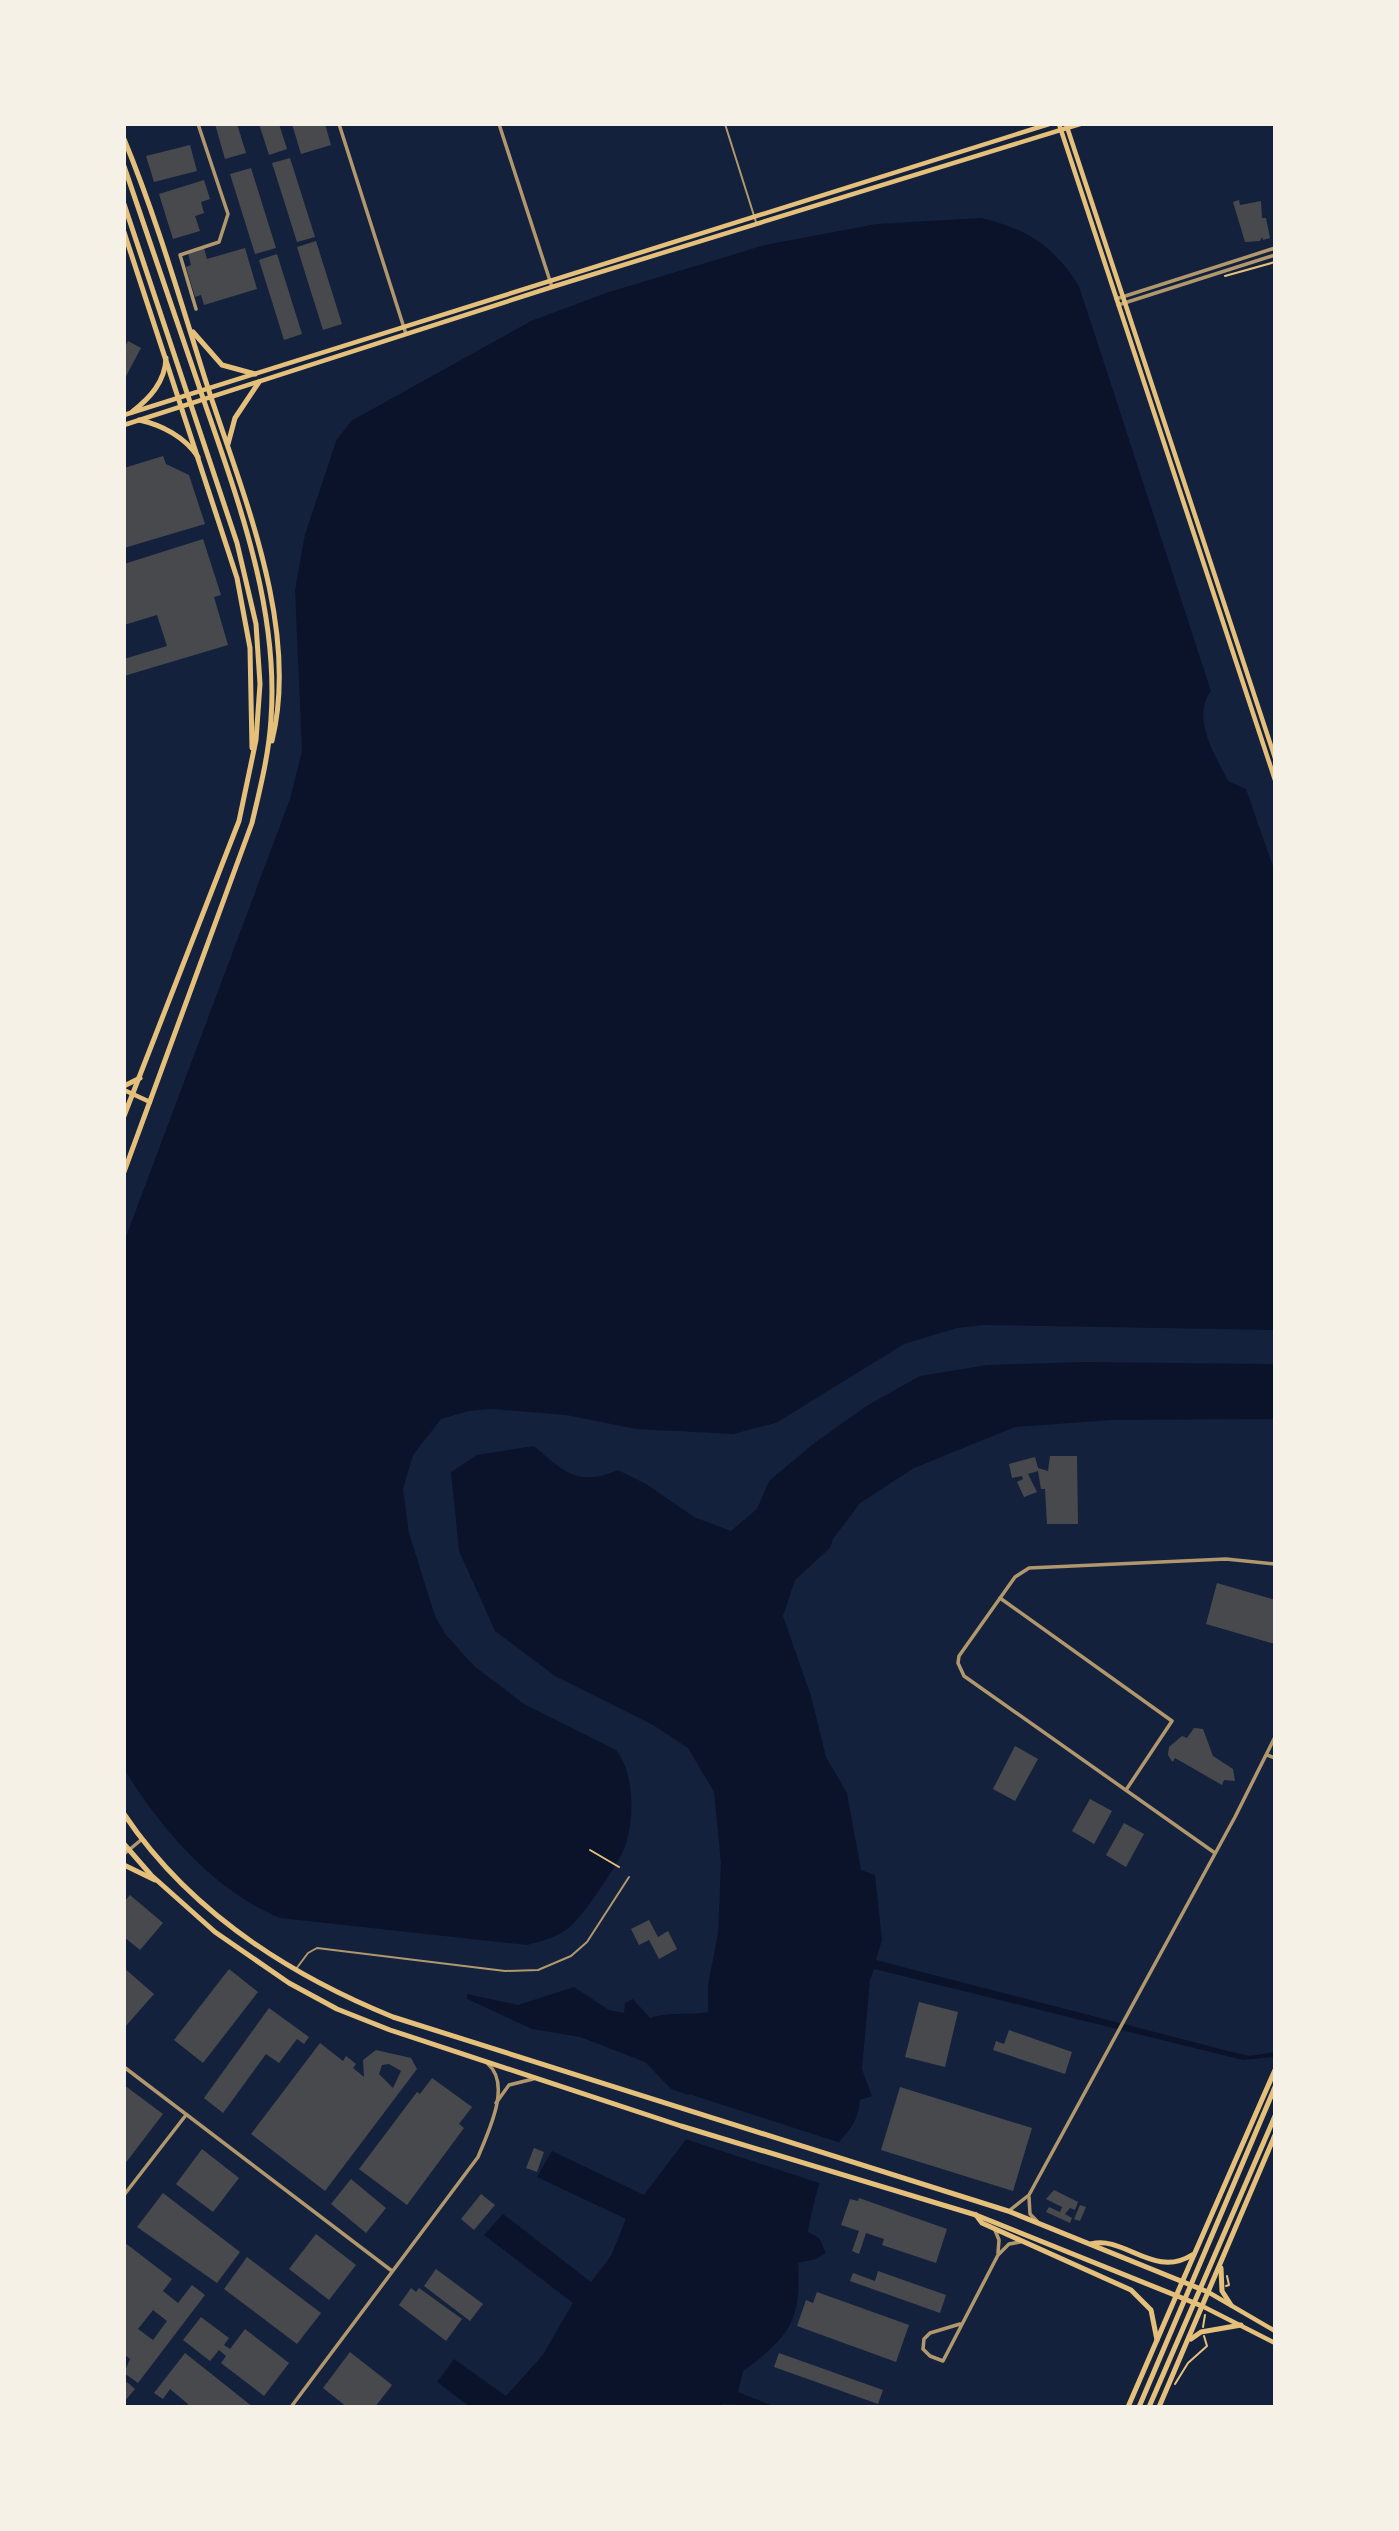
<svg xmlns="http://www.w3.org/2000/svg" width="1399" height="2531" font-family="'Playfair Display',serif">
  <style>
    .water { fill: #0b132b }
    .pier { fill: #14213d }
    .building { fill: #48494c; fill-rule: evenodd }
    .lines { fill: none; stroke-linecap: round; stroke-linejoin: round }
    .path { stroke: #e5c07b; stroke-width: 2 }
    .service { stroke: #b1986c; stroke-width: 2 }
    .minor { stroke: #b1986c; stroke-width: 3.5 }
    .tertiary { stroke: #b1986c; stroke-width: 3.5 }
    .secondary { stroke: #e5c07b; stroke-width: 4.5 }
    .primary { stroke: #e5c07b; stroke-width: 5 }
    .trunk { stroke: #e5c07b; stroke-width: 5 }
  </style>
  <rect width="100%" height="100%" fill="#14213d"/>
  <g class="water">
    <path d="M981 218C1027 229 1053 245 1079 286L1211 691C1191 718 1215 755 1228 781L1246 789 1275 872V1330L984 1325 957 1328 904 1344 776 1423 733 1434 636 1429 566 1415 491 1409 469 1411 441 1419 413 1455 403 1489 409 1533 435 1616 446 1635 474 1666 524 1704 616 1750C635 1773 635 1821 624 1849 617 1866 585 1913 571 1926 559 1937 542 1941 527 1945L280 1918C214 1891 161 1829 124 1769V1242L290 799 302 751 295 590 305 534 336 441 351 421 531 321 606 293 765 245 876 224Z"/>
    <path d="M1085 1362 1275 1364V1419L1112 1420 1015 1427 914 1468 860 1503 833 1539 830 1548 795 1580 783 1616 811 1696 826 1757 847 1793 861 1870 875 1875 882 1940 876 1960 1236 2053 1250 2056 1275 2052V2057L1243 2060 874 1969 870 1980 862 2069 872 2096 860 2100C858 2129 842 2133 830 2157 818 2182 813 2205 808 2232L819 2238 826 2253 816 2259 798 2263C802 2321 789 2337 743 2371L738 2392 776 2407 723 2404 718 2407H470L437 2382 454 2359 506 2396 542 2356 573 2303 484 2235 503 2214 591 2282 611 2256 626 2219 537 2177 552 2151 644 2195 705 2114 697 2098 671 2089 645 2062 580 2037 532 2029 467 1999V1994L518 2005 574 1987 609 2010 624 2013 625 2003 633 1999 650 2018C672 2011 686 2016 708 2012V1985L718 1933 721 1863 714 1792 688 1748 653 1725 555 1676 495 1631 459 1551 451 1472 477 1455 534 1446C564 1472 578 1487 618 1470L646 1484 694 1517 731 1531 757 1509 769 1481 813 1444 868 1405 920 1376 987 1365Z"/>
  </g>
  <polygon class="pier" points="689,2094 844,2144 822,2184 682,2138 701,2113 695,2101 687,2098"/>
  <g class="building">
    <polygon points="215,124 237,124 246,153 225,159"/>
    <polygon points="259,124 279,124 287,149 269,155"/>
    <polygon points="292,124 325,124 331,145 301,154"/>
    <polygon points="190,145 197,171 154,182 146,156"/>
    <polygon points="290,158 315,237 297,242 272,163"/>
    <polygon points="251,168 276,248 255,254 230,174"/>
    <polygon points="204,180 210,199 201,202 204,213 195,216 200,231 173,239 159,194"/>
    <polygon points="1239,200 1240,205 1261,201 1262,218 1266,218 1270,238 1263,240 1262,237 1260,241 1245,242 1233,202"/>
    <polygon points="316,241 342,324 323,330 297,247"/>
    <polygon points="204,248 207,259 245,248 257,289 204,305 201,295 195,297 186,267 191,265 188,253"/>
    <polygon points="277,254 302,334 284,340 259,260"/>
    <polygon points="128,341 141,348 124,380 124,349"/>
    <polygon points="163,456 166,464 189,475 205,524 124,548 124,468"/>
    <polygon points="203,539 221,595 214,597 228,645 124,676 124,659 167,646 157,615 124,625 124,564"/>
    <polygon points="1050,1456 1077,1456 1078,1524 1047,1524 1045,1489 1041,1489 1038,1471 1028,1474 1037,1492 1024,1497 1017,1482 1023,1479 1022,1476 1012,1478 1009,1464 1035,1457 1038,1468 1048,1471"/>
    <polygon points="1217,1583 1275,1600 1275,1644 1206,1624"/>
    <polygon points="1194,1728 1203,1729 1213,1756 1233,1769 1235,1781 1224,1780 1222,1785 1175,1758 1173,1762 1171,1760 1168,1755 1169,1747 1182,1736 1187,1738"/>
    <polygon points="1015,1746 1038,1759 1015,1801 993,1789"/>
    <polygon points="1090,1799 1112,1811 1094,1844 1072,1831"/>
    <polygon points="1124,1823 1144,1834 1126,1867 1106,1855"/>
    <polygon points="130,1895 163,1923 140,1950 124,1937 124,1902"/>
    <polygon points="649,1920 658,1937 668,1931 677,1949 659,1959 649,1940 639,1945 631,1929"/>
    <polygon points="124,1968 154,1994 124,2028"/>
    <polygon points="229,1969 258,1992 203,2063 174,2040"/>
    <polygon points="919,2002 958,2012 945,2067 905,2057"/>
    <polygon points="269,2008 309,2037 304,2044 297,2039 279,2063 266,2054 223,2113 204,2098"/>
    <polygon points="1009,2030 1072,2052 1065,2074 993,2050 996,2041 1004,2044"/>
    <path d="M320 2043 343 2061 346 2056 356 2064 353 2068 364 2077 363 2060 376 2050 411 2058 417 2069 325 2191 251 2134ZM389 2064 401 2071 393 2088 379 2074 382 2065Z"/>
    <polygon points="432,2078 472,2107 459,2124 464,2128 407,2205 359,2169 417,2092 420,2094"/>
    <polygon points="124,2085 163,2114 124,2165"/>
    <polygon points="900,2087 1032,2128 1013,2191 881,2150"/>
    <polygon points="534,2148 544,2152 537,2172 526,2168"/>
    <polygon points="202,2149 239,2178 213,2212 176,2184"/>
    <polygon points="351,2179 386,2208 366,2233 331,2204"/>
    <polygon points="1054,2190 1078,2202 1075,2210 1070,2208 1065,2214 1072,2218 1070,2223 1046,2212 1049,2207 1060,2212 1062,2207 1046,2199"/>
    <polygon points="163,2193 240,2252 217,2283 137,2227"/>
    <polygon points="481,2194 495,2205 474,2230 461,2219"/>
    <polygon points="859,2198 947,2229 936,2263 882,2245 884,2239 866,2233 859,2254 852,2251 859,2231 841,2225 850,2199 858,2201"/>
    <polygon points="1080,2205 1086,2207 1080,2221 1074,2219"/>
    <polygon points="316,2234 356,2265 329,2300 289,2269"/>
    <path d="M124 2242 172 2279 163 2291 178 2303 192 2285 205 2295 138 2383 124 2373 130 2359 124 2354ZM153 2310 167 2321 153 2340 138 2329Z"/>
    <polygon points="247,2257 321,2313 297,2344 224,2289"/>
    <polygon points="436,2269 483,2304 470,2321 424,2286"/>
    <polygon points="878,2271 946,2295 940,2313 850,2281 853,2273 875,2281"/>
    <polygon points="411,2288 416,2292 419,2288 462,2319 446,2341 399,2305"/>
    <polygon points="817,2292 909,2325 896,2362 797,2326 806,2300 813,2303"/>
    <polygon points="201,2317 229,2338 224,2345 230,2349 245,2329 289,2363 264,2396 221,2363 226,2356 219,2350 210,2361 183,2340"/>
    <polygon points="350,2352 392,2385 375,2407 347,2407 323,2388"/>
    <polygon points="185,2353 253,2407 186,2407 188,2404 170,2389 163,2399 154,2393"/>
    <polygon points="779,2353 883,2390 878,2404 774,2367"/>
    <polygon points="127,2382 135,2389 124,2402 124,2385"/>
  </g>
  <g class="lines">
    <g class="path">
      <polyline points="1225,276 1275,262"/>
      <polyline points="590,1850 619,1867"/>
      <polyline points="1226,2286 1229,2285 1227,2276"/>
      <polyline points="1203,2327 1205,2315"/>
      <polyline points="1175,2384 1188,2363 1207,2346 1204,2336"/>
    </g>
    <g class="service">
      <polyline points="725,124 756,222"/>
      <polyline points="296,1969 308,1953 317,1948 505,1971 538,1970 571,1956 587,1942 629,1877"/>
    </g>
    <g class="minor">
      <polyline points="339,124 406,334"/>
      <polyline points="499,124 552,287"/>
      <polyline points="1116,299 1275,248"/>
      <polyline points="1118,305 1275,255"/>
      <polyline points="196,309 180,255 219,242 228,214 198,124"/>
      <polyline points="1000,1598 1172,1721 1126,1790"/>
      <polyline points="1267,1755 1275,1758"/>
      <polyline points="1215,1853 964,1676 958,1663 959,1656 1015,1577 1029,1568 1226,1559 1275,1564"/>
      <polyline points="124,2195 186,2115"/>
      <polyline points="1029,2197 1030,2214 1037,2221"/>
      <polyline points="1010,2210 1029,2195 1235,1817 1275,1737"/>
      <polyline points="995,2230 999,2240 998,2253"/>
      <polyline points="960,2324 930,2333 924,2339 923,2349 930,2356 943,2361 998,2255 1009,2244 1020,2242"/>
    </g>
    <g class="tertiary">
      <polyline points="124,1854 141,1840"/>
      <polyline points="124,2067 392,2271"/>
      <polyline points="496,2103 509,2085 533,2079"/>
      <path d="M291 2407 478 2157C488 2132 512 2085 488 2064"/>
    </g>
    <g class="secondary">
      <polyline points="1059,124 1275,780"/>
      <polyline points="1066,124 1275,758"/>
      <polyline points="124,415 1049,124"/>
      <polyline points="124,425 552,287 1080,124"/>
      <polyline points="124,1090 150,1102"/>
      <polyline points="1208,2292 1275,2331"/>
      <polyline points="1202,2306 1275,2343"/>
    </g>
    <g class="primary">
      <polyline points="1221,2268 1222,2291 1231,2305"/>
      <polyline points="1183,2280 1275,2070"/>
      <polyline points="1208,2292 1275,2135"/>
    </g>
    <g class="trunk">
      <path d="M124 139C157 219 181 303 207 385 242 493 300 627 272 741"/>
      <path d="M124 166C151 244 177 321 203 398 238 500 279 609 271 719 269 754 260 789 252 823L124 1172"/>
      <polyline points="124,204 237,543 256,624 260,684 256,740 239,821 124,1116"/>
      <polyline points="124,232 237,578 250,648 252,748"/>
      <polyline points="193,332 222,365 255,374"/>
      <path d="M132 412C150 398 165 382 166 358"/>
      <path d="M139 420C162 425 185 437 198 457"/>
      <polyline points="228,444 235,418 259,382"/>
      <polyline points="124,1086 140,1078"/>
      <path d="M124 1814C189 1911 287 1974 393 2017L1008 2211 1208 2292 1159 2407"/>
      <polyline points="124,1844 151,1875 215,1932 289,1983 337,2009 390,2030 681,2126 976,2215 1202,2306"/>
      <polyline points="124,1865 155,1880"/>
      <polyline points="976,2215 982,2223 1131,2290 1151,2310 1157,2340"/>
      <path d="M1091 2244C1124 2235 1154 2279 1192 2255"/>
      <polyline points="1191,2339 1201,2332 1241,2325"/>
      <polyline points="1128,2407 1183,2280"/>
      <polyline points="1139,2407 1275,2087"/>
      <polyline points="1149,2407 1275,2116"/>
    </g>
  </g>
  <rect width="1399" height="2531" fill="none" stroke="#f6f1e7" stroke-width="252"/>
</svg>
